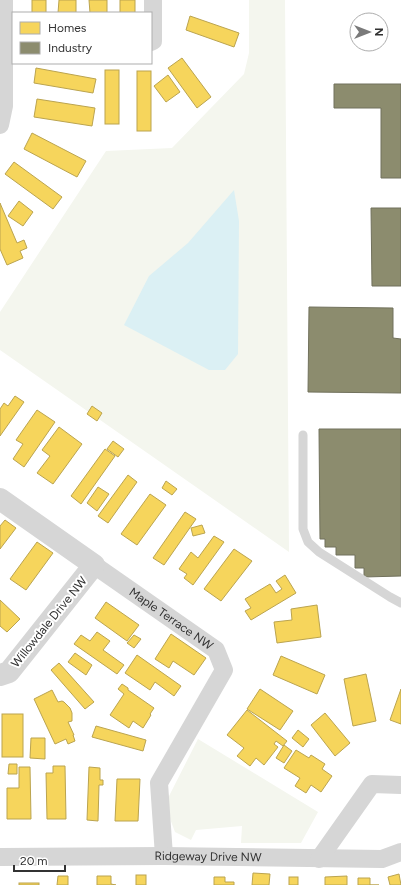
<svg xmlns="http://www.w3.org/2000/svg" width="401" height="885" font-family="Figtree,sans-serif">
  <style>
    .green { fill: #f4f6ee }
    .water { fill: #dbf0f4 }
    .homes { fill: #f6d55c; stroke: #bba44f }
    .industry { fill: #8c8c6e; stroke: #71715c }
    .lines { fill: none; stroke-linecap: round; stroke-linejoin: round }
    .service { stroke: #d6d6d6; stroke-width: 9 }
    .minor { stroke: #d6d6d6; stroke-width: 18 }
    .tertiary { stroke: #d6d6d6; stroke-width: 22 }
    .labels { text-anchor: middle; stroke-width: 4; stroke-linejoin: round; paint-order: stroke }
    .street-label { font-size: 12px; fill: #323232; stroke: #fff }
  </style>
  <rect width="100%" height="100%" fill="#fff"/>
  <g class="green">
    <polygon points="249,0 285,0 289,552 0,350 0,312 106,151 172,148 244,74 249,53"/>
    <polygon points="198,739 318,812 301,843 241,843 242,826 196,830 191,840 175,832 169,816 167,800"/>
  </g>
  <polygon class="water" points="234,190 239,221 238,354 225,370 209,370 124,325 149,276 188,243"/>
  <g class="homes">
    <rect x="32" y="0" width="14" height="13"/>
    <polygon points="59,0 76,0 76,13 58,13"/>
    <polygon points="89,0 107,0 107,13 90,13"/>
    <rect x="120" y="0" width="15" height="13"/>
    <polygon points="190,16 239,33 234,47 186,30"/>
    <polygon points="182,58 211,97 197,108 168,68"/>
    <polygon points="36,68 96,79 93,93 34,83"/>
    <rect x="105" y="70" width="14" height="54"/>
    <rect x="137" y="71" width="14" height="60"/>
    <polygon points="168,75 180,92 166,102 154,86"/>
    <polygon points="37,99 95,108 92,126 34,117"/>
    <polygon points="32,133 86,161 77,177 24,149"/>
    <polygon points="14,162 62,197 53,209 5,174"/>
    <polygon points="19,201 33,212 23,226 8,216"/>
    <polygon points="0,203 17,243 24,240 27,248 20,251 23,258 7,265 0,249"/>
    <polygon points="15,396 24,402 0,436 0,409 4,403 8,406"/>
    <polygon points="92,406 102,413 97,421 87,414"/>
    <polygon points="37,410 55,422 24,467 13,459 23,444 16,440"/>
    <polygon points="59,427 82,444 53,484 37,473 50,456 42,450"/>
    <polygon points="113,441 124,449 118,457 107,449"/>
    <polygon points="105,449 115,456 81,504 71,496"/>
    <polygon points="128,475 137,482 108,523 98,516"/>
    <polygon points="166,481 177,489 172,495 162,488"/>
    <polygon points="98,487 109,494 97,511 87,503"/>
    <polygon points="150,494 166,505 137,545 121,534"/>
    <polygon points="185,512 196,519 164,565 153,558"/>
    <polygon points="5,520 16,528 0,549 0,526"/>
    <polygon points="202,525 205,533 193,536 191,528"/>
    <polygon points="214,536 224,542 193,585 184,578 187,574 179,569 191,552 198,558"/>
    <polygon points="37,542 53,553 26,590 10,579"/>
    <polygon points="234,549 252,561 221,601 204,589"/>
    <polygon points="285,575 296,593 251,620 245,611 251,608 245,599 270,584 276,593 282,589 276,581"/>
    <polygon points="0,600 20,619 7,632 0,626"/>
    <polygon points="106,602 139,625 127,641 95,618"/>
    <polygon points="317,605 321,637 277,643 274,622 292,620 291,609"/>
    <polygon points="97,632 110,641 103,650 124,665 117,674 74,644 81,635 90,641"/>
    <polygon points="171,634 206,658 194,675 173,661 169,668 155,659"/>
    <polygon points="134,635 141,639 134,648 127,643"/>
    <polygon points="75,653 92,665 86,675 68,662"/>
    <polygon points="137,655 181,686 174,696 155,682 150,690 125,673"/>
    <polygon points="281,656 325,675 317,694 273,675"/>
    <polygon points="59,663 94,702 85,709 51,670"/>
    <polygon points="366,674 376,721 353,726 344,679"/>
    <polygon points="122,684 128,688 128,690 154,708 150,714 151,715 143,728 133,721 129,728 110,715 124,694 118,689"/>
    <polygon points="260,689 293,711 280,730 247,709"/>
    <polygon points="401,689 401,724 390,720"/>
    <polygon points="52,690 58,702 62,701 64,702 70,708 72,713 72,721 68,722 74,735 73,735 75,741 68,744 66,739 55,744 34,699"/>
    <polygon points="247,710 287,741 283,746 276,741 274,744 278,747 264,765 256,758 250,766 237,756 244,748 227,735"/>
    <polygon points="325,713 350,743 335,756 311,725"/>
    <rect x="2" y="714" width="21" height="43"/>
    <polygon points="96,726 146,740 143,751 92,737"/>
    <polygon points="298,730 309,739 303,747 292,738"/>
    <polygon points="31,738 45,738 45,759 30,758"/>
    <polygon points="284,745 292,751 284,763 276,758"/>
    <polygon points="296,750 309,758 311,755 325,764 322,769 332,776 321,792 311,785 306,793 295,786 300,778 284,768"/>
    <polygon points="9,764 17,764 17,774 8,774"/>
    <polygon points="53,766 65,766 66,819 47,819 46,773 53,773"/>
    <polygon points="19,767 30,767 31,819 7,819 7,788 19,788"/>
    <polygon points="89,767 100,768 100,780 103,780 103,785 99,785 98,821 87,820"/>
    <polygon points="117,779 140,779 138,821 115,821"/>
    <polygon points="253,873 270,874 269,885 252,885"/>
    <polygon points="399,874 401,885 390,885 388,877"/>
    <rect x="136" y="875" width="10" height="10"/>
    <polygon points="58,876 68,876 68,885 57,885"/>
    <polygon points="97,876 111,876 111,884 116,885 97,885"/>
    <polygon points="347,876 347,885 325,885 325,877"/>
    <polygon points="214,877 225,877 225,882 234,882 234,885 214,885"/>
    <rect x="289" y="877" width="9" height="8"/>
    <polygon points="358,878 370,878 370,885 379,885 358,885"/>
    <rect x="19" y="883" width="20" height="2"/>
  </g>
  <g class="industry">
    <polygon points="334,84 401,84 401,178 381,178 381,108 334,108"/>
    <polygon points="371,208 401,208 401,286 372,286"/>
    <polygon points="309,307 393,308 393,338 401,339 401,393 308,392"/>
    <polygon points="319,429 401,429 401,576 364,577 364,568 355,568 355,555 336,555 336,547 325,547 325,539 320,539"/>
  </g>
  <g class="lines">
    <polyline class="service" points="303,435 303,529 308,542 319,552 390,597 401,603"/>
    <g class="minor">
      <polyline points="151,42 153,41 153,0"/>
      <polyline points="0,125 4,106 4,0"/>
      <path id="s1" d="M94 565 216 650 224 670 159 783 164 856"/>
      <path id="s2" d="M0 857 164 856 382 859 401 852"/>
      <polyline points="319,859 372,784 401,785"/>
    </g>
    <polyline class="tertiary" points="0,499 94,565 9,672 0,675"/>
  </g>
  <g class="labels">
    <g class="street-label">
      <text dy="4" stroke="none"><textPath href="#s1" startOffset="94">Maple Terrace NW</textPath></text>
      <text transform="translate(49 622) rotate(-51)" y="4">Willowdale Drive NW</text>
      <text dy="4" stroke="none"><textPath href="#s2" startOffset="208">Ridgeway Drive NW</textPath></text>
    </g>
  </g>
  <rect x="12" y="12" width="140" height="52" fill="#ffffff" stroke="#adadad"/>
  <rect x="20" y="22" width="20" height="12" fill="#f6d55c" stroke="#adadad"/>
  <text x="48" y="32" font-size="12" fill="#323232">Homes</text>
  <rect x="20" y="42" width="20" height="12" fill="#8c8c6e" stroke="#adadad"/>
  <text x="48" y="52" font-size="12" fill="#323232">Industry</text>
  <g transform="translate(369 32) rotate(90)"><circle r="19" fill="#ffffff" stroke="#adadad"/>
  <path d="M0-3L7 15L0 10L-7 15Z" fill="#7a7a7a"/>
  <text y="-6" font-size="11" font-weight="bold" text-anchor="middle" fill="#323232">N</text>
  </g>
  <path d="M14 865v6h51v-6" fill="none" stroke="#323232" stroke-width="2"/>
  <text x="20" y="865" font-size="12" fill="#323232" stroke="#ffffff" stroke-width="3" paint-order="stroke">20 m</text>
</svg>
